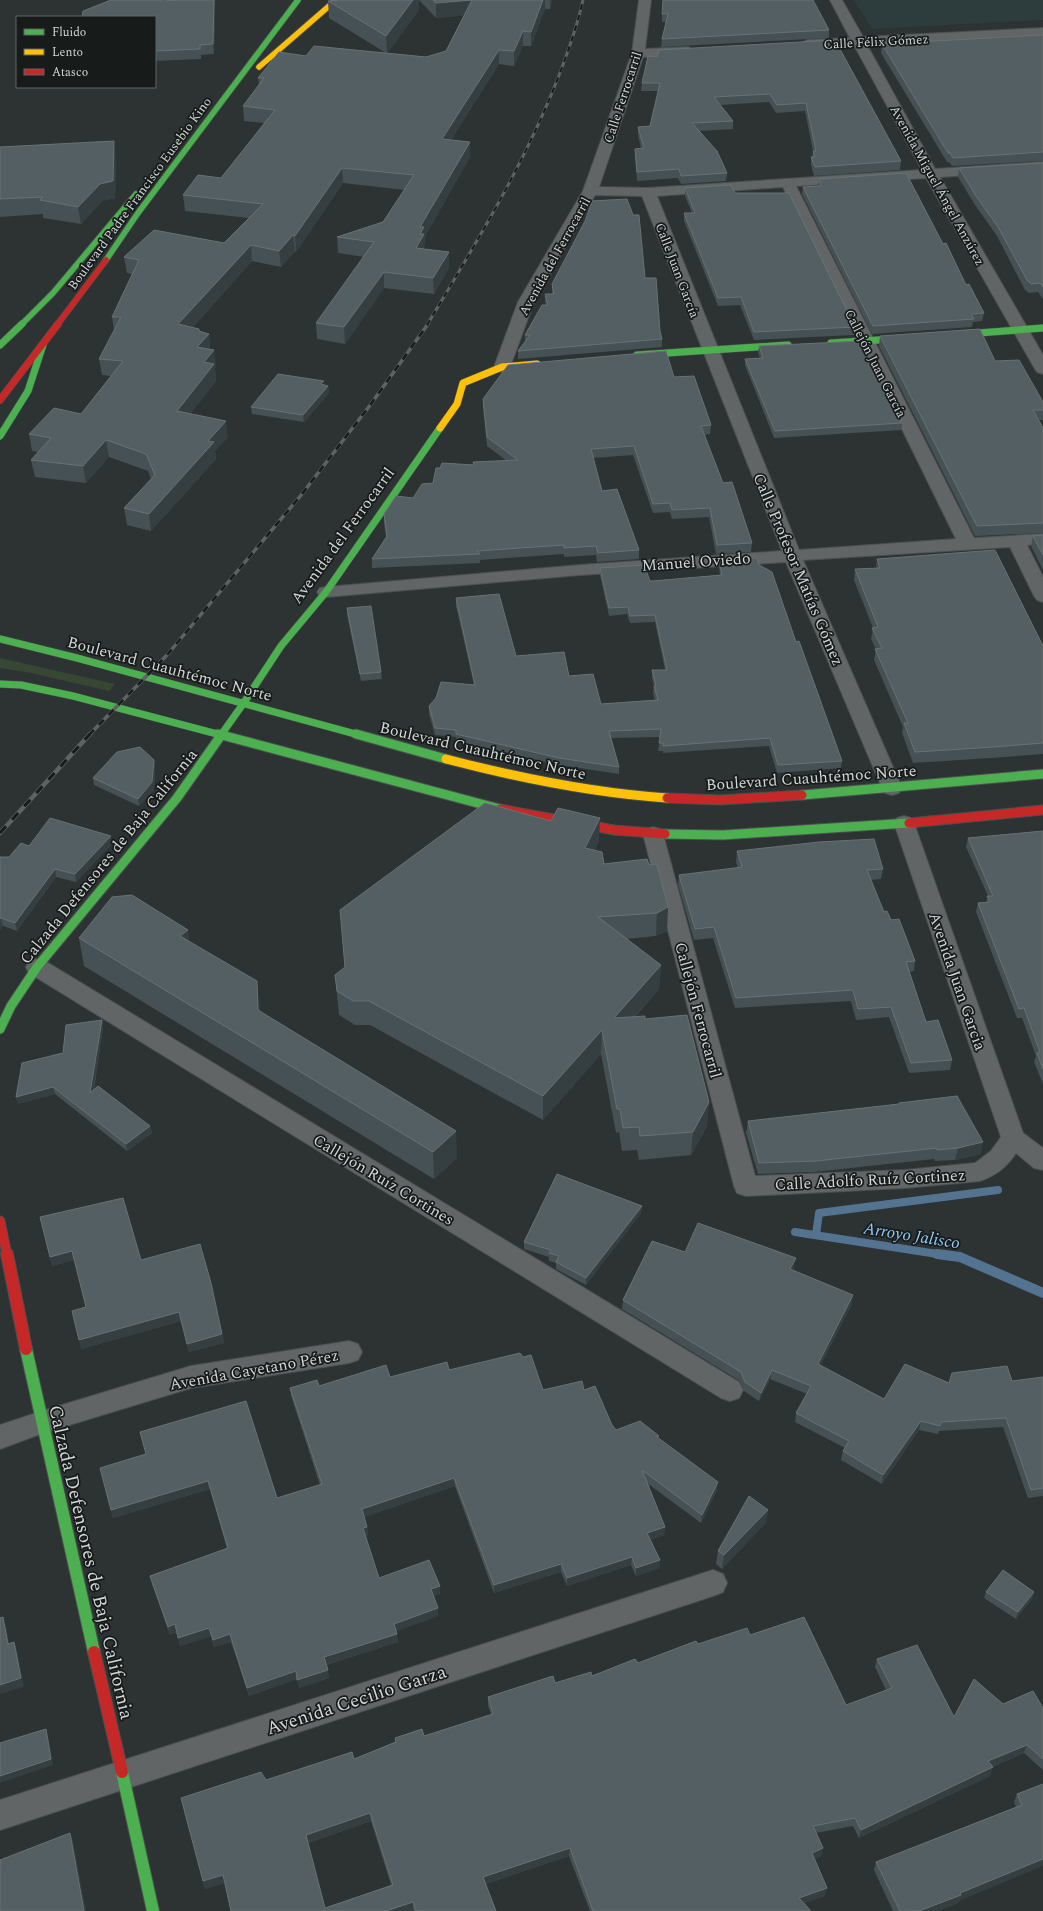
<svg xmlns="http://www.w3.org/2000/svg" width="1043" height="1911" font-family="Spectral,serif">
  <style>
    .built { fill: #2d3c3c }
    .green { fill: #374734 }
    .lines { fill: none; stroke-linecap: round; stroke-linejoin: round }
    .stream-far1 { stroke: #537390; stroke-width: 8 }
    .stream { stroke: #537390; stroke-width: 10 }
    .street-casing { stroke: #4a4f4f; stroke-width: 2 }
    .fast-far3-casing { stroke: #4a4f4f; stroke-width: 7 }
    .fast-far2-casing { stroke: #4a4f4f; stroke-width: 8 }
    .fast-far1-casing { stroke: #4a4f4f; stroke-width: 11 }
    .fast-casing { stroke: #4a4f4f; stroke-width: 14 }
    .slow-far2-casing { stroke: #4a4f4f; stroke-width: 7 }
    .slow-far1-casing { stroke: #4a4f4f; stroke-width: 8 }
    .slow-casing { stroke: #4a4f4f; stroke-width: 11 }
    .jam-far3-casing { stroke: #4a4f4f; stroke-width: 7 }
    .jam-far2-casing { stroke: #4a4f4f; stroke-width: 8 }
    .jam-far1-casing { stroke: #4a4f4f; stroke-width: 11 }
    .jam-casing { stroke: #4a4f4f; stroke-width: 14 }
    .street { fill: #616565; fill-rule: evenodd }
    .fast-far3 { stroke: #4caf50; stroke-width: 5.5 }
    .fast-far2 { stroke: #4caf50; stroke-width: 7 }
    .fast-far1 { stroke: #4caf50; stroke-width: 9 }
    .fast { stroke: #4caf50; stroke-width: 12 }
    .slow-far2 { stroke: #ffc107; stroke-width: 5.5 }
    .slow-far1 { stroke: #ffc107; stroke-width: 7 }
    .slow { stroke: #ffc107; stroke-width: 9 }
    .jam-far3 { stroke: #c62828; stroke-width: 5.5 }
    .jam-far2 { stroke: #c62828; stroke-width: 7 }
    .jam-far1 { stroke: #c62828; stroke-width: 9 }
    .jam { stroke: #c62828; stroke-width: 12 }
    .rail-far2-casing { stroke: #5f6262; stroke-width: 3 }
    .rail-far1-casing { stroke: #5f6262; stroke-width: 3.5 }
    .rail-casing { stroke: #5f6262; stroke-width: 4.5 }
    .rail-far2 { stroke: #171b1a; stroke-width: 2; stroke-dasharray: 5.5; stroke-linecap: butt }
    .rail-far1 { stroke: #171b1a; stroke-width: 2.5; stroke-dasharray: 7; stroke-linecap: butt }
    .rail { stroke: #171b1a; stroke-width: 3; stroke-dasharray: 9; stroke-linecap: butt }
    .wall { fill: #465155; fill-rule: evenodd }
    .shaded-wall { fill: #353f41 }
    .building { fill: #545f63; stroke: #687275; fill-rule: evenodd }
    .labels { text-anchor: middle; stroke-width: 3.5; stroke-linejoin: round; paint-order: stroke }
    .far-street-label { font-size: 13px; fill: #d1d6d6; stroke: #171b1a }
    .street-label { font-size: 16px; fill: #d1d6d6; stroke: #171b1a }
    .water-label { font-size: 17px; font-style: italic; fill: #92cafd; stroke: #171b1a }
    .near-street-label { font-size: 19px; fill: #d1d6d6; stroke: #171b1a }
  </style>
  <rect width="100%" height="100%" fill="#2d3232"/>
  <polygon class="built" points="854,0 1043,0 1043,20 872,29"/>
  <polygon class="green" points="0,658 115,684 109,691 31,673 0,668"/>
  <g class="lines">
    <g class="stream-far1">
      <polyline points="795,1232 944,1255"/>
      <polyline points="816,1235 819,1213 998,1190"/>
    </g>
    <polyline class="stream" points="937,1254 960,1257 1043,1293"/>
    <g class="street-casing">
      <g id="street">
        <path d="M639 0H651L645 49 688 47 694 51 688 55 643 57 599 187 648 188 922 170 854 45 807 48 801 44 807 40 850 38 830 0H842L863 37 1043 28V36L867 45 935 169 1043 162V170L940 177 1043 355V374L1037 372 1035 369 926 178 796 186 974 538 1043 534V544L1027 545 1043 577V602L1037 600 1034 596 1010 547 803 560 902 788 899 793 892 795 885 793 882 788 786 562 580 575 326 597 320 596 317 592 320 588 326 587 580 565 782 551 642 196 595 195 534 302 510 367 508 370 502 372 496 370 494 367 518 302 583 191 632 53ZM783 187 956 539 799 550 657 196Z"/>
        <path d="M904 816 911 818 914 823 1023 1133 1043 1148V1170L1034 1168 1016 1153C1007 1167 995 1176 980 1181L905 1188 746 1196 737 1193 734 1186 643 834 646 829 653 827 660 829 663 834 755 1176 905 1170 975 1163 991 1151 1001 1137 894 823 897 818Z"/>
        <polygon points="37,959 45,961 739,1382 743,1390 739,1398 730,1401 721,1398 29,973 26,967 29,961"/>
        <polygon points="349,1341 358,1344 362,1352 358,1360 349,1363 191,1388 43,1433 0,1449 0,1425 42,1411 191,1366"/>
        <polygon points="713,1570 723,1574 727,1583 723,1592 713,1596 0,1830 0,1800"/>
      </g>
    </g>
    <g class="fast-far3-casing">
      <g id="fast-far3">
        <polyline points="106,260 138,213 298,0"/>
        <polyline points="21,325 53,293 136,194"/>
      </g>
    </g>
    <g class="fast-far2-casing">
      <g id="fast-far2">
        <polyline points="952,335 1043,328"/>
        <polyline points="831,343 910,338"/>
        <polyline points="0,345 22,324"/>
        <polyline points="637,355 788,345"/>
        <polyline points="0,436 28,391 43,345"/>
        <polyline points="0,639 77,658 359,735"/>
        <polyline points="0,684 21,685 73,696 221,735"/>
        <polyline points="243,704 281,646 326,592 440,428"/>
        <polyline points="221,735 243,704"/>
      </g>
    </g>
    <g class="fast-far1-casing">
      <g id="fast-far1">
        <polyline points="218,734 500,809"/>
        <polyline points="356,734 446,759"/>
        <polyline points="802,795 1043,774"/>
        <polyline points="665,834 723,835 909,823"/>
        <polyline points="0,1029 11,1006 37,967 177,798 222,734"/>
      </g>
    </g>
    <g class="fast-casing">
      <g id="fast">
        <polyline points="26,1349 94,1652"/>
        <polyline points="122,1772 153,1911"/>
      </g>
    </g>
    <g class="slow-far2-casing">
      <polyline id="slow-far2" points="259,67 336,0"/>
    </g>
    <g class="slow-far1-casing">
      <polyline id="slow-far1" points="440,428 457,404 463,383 502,367 537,364"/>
    </g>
    <g class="slow-casing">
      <path id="slow" d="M446 759C519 778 592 793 667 798"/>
    </g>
    <g class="jam-far3-casing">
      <polyline id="jam-far3" points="57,325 106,260"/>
    </g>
    <g class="jam-far2-casing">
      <polyline id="jam-far2" points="0,400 58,324"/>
    </g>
    <g class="jam-far1-casing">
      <g id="jam-far1">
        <polyline points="667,798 720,800 802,795"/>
        <polyline points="500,809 614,830 665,834"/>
        <polyline points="909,823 1043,810"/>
        <polyline points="0,1221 7,1255"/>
      </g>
    </g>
    <g class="jam-casing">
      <g id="jam">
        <polyline points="7,1254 26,1349"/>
        <polyline points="94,1652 122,1772"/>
      </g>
    </g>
    <use href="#street" class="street"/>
    <use href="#fast-far3" class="fast-far3"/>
    <use href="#fast-far2" class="fast-far2"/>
    <use href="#fast-far1" class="fast-far1"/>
    <use href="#fast" class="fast"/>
    <use href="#slow-far2" class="slow-far2"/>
    <use href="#slow-far1" class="slow-far1"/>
    <use href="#slow" class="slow"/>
    <use href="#jam-far3" class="jam-far3"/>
    <use href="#jam-far2" class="jam-far2"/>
    <use href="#jam-far1" class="jam-far1"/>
    <use href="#jam" class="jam"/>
    <g class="rail-far2-casing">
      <path id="rail-far2" d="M427 325C475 245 524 165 558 78 568 52 577 27 583 0"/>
    </g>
    <g class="rail-far1-casing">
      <polyline id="rail-far1" points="89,735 167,655 302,494 371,404 428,324"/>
    </g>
    <g class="rail-casing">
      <polyline id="rail" points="0,833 90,734"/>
    </g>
    <use href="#rail-far2" class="rail-far2"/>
    <use href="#rail-far1" class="rail-far1"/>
    <use href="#rail" class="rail"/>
  </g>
  <g class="wall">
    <polygon points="111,0 162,0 162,1 215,0 215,8 214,54 201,55 201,59 155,61 155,17"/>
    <polygon points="419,0 552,0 550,9 545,9 531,46 523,46 514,66 499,64 451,140 470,157 425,236 424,249 449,252 449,268 434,294 384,288 345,344 317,339 316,323 364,257 338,253 337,237 383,222 405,190 343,183 296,252 295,251 281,267 252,261 192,328 199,329 199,331 209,334 210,349 216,366 215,368 216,381 190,414 228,437 215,451 216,459 151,531 127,525 124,508 151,479 148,471 109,457 86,483 35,477 31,460 38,452 32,451 29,434 81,414 111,376 102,375 99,359 114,331 112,317 132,274 127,273 124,257 224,243 249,218 185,211 183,195 221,178 264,123 244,121 243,106 259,85 258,78 306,56 386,53 329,18 328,1 419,10 387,53 426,57 446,51 464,15 436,18"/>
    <polygon points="662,14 829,30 829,38 661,47 662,39 666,22 662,22"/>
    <polygon points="1043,35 1043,161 952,166 949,162 947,162 881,53 882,44"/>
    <polygon points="835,40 901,161 900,170 814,176 811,165 811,157 812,157 813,151 805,111 776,113 769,102 720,105 733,121 733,129 699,131 727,173 726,181 681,184 678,178 637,181 635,157 635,149 641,148 638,135 638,127 650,126 658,91 641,91 642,83 657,57"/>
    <polygon points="0,147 116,158 115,198 102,201 81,224 43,218 43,214 0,217"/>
    <polygon points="1043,163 1043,299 1038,292 1029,293 1025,290 997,236 975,205 958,177 959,168"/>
    <polygon points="819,179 943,244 966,285 984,313 982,321 973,322 972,327 872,334 802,194 803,187 818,186"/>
    <polygon points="685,188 735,193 855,327 854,335 754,340 740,305 718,306 684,221 684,213 692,213 685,196"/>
    <polygon points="645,278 662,339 662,347 518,359 518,351 525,342 525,335 546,305 545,302 545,294 552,294 552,284"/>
    <polygon points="880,336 995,361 1043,402 1043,420 1039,420 1043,428 1043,533 975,536 879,346"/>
    <polygon points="759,346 902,423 901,430 774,438 745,365 745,359 760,358 758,353"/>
    <polygon points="674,377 711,425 710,434 704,435 723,483 752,543 751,552 716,554 709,517 672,519 670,512 653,513 633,455 593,458 602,491 639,550 639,559 597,562 596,555 564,557 564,554 480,560 480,563 372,568 372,559 386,537 384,523 384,514 413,498 433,483 440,468 473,465 507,461 487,446 483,408 483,399"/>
    <polygon points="325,385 328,386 329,393 304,422 252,414 251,407"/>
    <polygon points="1043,535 1043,570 1031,546 1033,536"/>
    <polygon points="877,559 1043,646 1043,754 991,758 913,763 902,733 903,727 874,660 876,649 871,639 873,628 854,580 855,569 876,569"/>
    <polygon points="719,560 759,565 796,642 842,761 841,768 777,773 769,746 663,753 663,751 658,751 660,737 611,738 619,767 619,774 559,765 456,741 456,737 435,735 429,714 429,706 474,685 456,606 456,598 516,656 569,676 601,704 655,700 653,694 654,686 652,678 652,670 665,670 655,622 630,623 627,614 609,616 600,575 600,568 650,581 720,575 719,568"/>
    <polygon points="347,608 381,672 382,679 361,681 347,615"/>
    <polygon points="154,760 155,767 154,790 139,806 94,785 93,778"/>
    <polygon points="1043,831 1043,1084 1034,1062 1036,1056 1022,1018 1017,1018 976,912 978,903 986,902 988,896 966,847 968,838"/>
    <polygon points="599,841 595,850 604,864 647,859 667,931 656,936 626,939 661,965 659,989 635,1017 645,1019 709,1102 707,1126 691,1155 639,1160 637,1150 622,1151 619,1132 616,1133 601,1054 543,1120 370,1025 355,1025 339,1015 335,975"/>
    <polygon points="112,844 76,882 56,877 17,931 3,926 0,930 0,857 9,857 29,846"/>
    <polygon points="737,851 883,869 881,879 871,880 884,912 891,920 915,961 914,971 909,972 926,1022 952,1060 950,1070 909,1073 889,1017 856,1020 851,1001 735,1008 713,938 694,940 678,885 679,875 738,868 736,862"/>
    <polygon points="79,938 189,942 260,1011 457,1158 434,1179 84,966"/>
    <polygon points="102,1020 103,1027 94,1090 150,1126 152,1133 127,1151 55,1094 18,1104 16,1097 63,1053"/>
    <polygon points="899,1103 981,1154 955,1160 935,1161 934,1159 814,1172 758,1174 746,1133 748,1121 899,1104"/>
    <polygon points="642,1206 641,1213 586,1285 556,1269 556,1263 549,1261 549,1257 524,1249 524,1242"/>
    <polygon points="40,1217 141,1260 222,1334 224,1343 189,1352 181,1321 81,1349 86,1307 74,1260 52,1266"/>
    <polygon points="685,1252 794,1267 793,1270 852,1304 820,1366 884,1399 949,1383 1012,1381 1043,1377 1043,1496 1028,1498 1003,1427 939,1431 938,1434 919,1430 882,1484 841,1460 843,1451 845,1448 795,1422 796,1413 807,1394 770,1379 759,1401 744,1391 740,1381 622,1309 623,1300"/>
    <polygon points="449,1370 543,1390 584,1390 616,1430 659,1439 717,1490 701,1523 647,1483 665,1527 664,1535 650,1540 660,1560 659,1568 636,1576 631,1565 567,1586 561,1572 494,1593 455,1486 364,1517 367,1527 368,1535 365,1536 379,1578 440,1586 440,1594 433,1596 438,1608 438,1616 396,1631 398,1642 326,1665 329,1678 299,1688 297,1679 249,1696 231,1642 214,1647 211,1636 180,1646 177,1632 170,1635 152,1584 150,1576 227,1549 210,1489 113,1518 100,1468 146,1454 140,1432 277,1498 320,1485 291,1396 290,1388 319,1386 390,1377"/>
    <polygon points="766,1523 722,1569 716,1564 718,1551"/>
    <polygon points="986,1592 1032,1599 1016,1619 984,1598"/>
    <path d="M750 1635 846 1705 886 1690 875 1667 877 1659 954 1717 1003 1704 1043 1708V1770L1024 1753 992 1767 990 1776 859 1838 853 1826 816 1833 823 1848 821 1856 814 1859 825 1896 804 1903 811 1911H590L569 1856 486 1884 496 1911H414L413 1910 410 1911H231L225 1883 205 1889 181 1798 266 1780 354 1759 395 1742V1738L424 1736 491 1714 488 1706V1697L555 1683 592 1676 638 1663 698 1644ZM371 1821 391 1885 325 1908 308 1843Z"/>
    <polygon points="1043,1784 959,1901 958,1903 937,1911 893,1911 874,1870 876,1862 1016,1807 1014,1802 1017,1794"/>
  </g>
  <g class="shaded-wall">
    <polygon points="215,0 215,8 214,54 213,44"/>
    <polygon points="413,0 419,0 419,10 387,54 386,36"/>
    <polygon points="472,0 473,15 436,18 436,3"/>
    <polygon points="543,0 545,0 545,9 531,46 531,32"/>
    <polygon points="550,0 552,0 550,9"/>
    <polygon points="523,31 523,46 514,66 514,51"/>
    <polygon points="499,50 499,64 442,154 442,139"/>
    <polygon points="114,141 116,158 115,198 102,201 81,224 78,207"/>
    <polygon points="470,142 470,157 425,236 424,250 416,248 420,227"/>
    <polygon points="342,168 343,183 296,252 295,236"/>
    <polygon points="293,235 295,251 281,267 279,251"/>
    <polygon points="251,245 252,261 180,341 178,324"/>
    <polygon points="449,252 449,268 434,294 433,278"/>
    <polygon points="384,272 384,288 345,344 344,327"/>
    <polygon points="199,329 201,343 209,334 210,350 197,347"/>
    <polygon points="214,350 216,366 215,368 216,381 179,428 177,411 204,362"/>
    <polygon points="328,386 329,393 304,422 303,415"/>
    <polygon points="226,421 228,437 215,451 216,459 151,531 149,514 208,441"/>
    <polygon points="106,440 109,457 86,483 83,466"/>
    <polygon points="154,760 155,767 154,790 139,806 138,799"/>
    <polygon points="600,818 599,841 584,872 585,848"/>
    <polygon points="111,836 112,844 76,882 75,874"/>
    <polygon points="55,869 56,877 17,931 15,923"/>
    <polygon points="668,907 667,931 656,936 657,913"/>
    <polygon points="1,918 3,926 0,930 0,919"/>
    <polygon points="188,930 192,958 180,936"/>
    <polygon points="661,965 659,989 613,1041 614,1018"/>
    <polygon points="257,981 260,1009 262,1037 258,1010"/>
    <polygon points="102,1020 103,1027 92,1100 90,1093"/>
    <polygon points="602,1030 601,1054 543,1120 543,1096"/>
    <polygon points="53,1087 55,1094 18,1104 16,1097"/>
    <polygon points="709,1102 707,1126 691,1155 693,1132"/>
    <polygon points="150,1126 152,1133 127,1151 126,1144"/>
    <polygon points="456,1131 457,1158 434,1179 433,1152"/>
    <polygon points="983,1142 981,1154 955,1160 958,1148"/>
    <polygon points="642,1206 641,1213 586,1285 586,1278"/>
    <polygon points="72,1251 74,1260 52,1266 50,1257"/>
    <polygon points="796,1258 794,1267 789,1278 790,1269"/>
    <polygon points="853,1295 852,1304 816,1373 818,1364"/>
    <polygon points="179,1312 181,1321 81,1349 79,1340"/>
    <polygon points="222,1334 224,1343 189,1352 187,1344"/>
    <polygon points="772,1370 770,1379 759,1401 761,1393"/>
    <polygon points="921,1421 919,1430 882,1484 883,1475"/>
    <polygon points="454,1478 455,1486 362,1518 362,1509"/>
    <polygon points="208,1481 210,1489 113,1518 111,1510"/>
    <polygon points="718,1482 717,1490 701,1523 702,1515"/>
    <polygon points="768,1510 766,1523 722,1569 724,1555"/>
    <polygon points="367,1527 368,1535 364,1536 363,1528"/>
    <polygon points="665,1527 664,1535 646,1541 647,1533"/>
    <polygon points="632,1557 631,1565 567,1586 567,1578"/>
    <polygon points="660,1560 659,1568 636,1576 636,1568"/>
    <polygon points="561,1564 561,1572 494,1593 494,1585"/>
    <polygon points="440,1586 440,1594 431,1597 431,1589"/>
    <polygon points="1034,1592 1032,1599 1016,1619 1018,1612"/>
    <polygon points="438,1608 438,1616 395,1632 394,1624"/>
    <polygon points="3,1617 6,1626 11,1652 8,1644"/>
    <polygon points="175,1624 177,1632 170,1635 168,1627"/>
    <polygon points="209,1628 211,1636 180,1646 178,1638"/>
    <polygon points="230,1634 231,1642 214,1647 213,1640"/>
    <polygon points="397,1634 398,1642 325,1665 324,1657"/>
    <polygon points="14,1642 17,1651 24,1687 0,1694 0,1685"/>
    <polygon points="328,1670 329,1678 299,1688 297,1680"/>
    <polygon points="296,1671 297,1679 249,1696 247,1688"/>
    <polygon points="46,1729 48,1736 53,1765 0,1783 0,1776"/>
    <polygon points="1027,1745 1024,1753 985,1770 988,1761"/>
    <polygon points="993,1767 990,1776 859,1838 861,1830"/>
    <polygon points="370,1813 371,1821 307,1843 306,1835"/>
    <polygon points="70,1833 73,1841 86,1911 84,1911"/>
    <polygon points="570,1848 569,1856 484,1885 483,1877"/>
    <polygon points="823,1848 821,1856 810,1861 812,1853"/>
    <polygon points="1043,1859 1043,1866 959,1901 958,1903 937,1911 919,1911 960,1893"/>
    <polygon points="223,1875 225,1883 205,1889 203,1881"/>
    <polygon points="827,1888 825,1896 797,1906 799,1898"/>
    <polygon points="413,1902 413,1910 410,1911 386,1911"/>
  </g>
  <g class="building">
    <polygon points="111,0 160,0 160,1 181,0 214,0 213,44 200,45 200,49 155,51 155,17 82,17 83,11"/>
    <polygon points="338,0 413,0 386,36 328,1"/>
    <polygon points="433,0 543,0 531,32 523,31 514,51 499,50 442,139 470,142 420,227 424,227 420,234 424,234 416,248 449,252 433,278 384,272 344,327 316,323 374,242 337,237 383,222 414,175 342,168 295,236 293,235 279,251 251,245 178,324 199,329 199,331 209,334 197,347 214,350 204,362 214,364 177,411 226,421 208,441 214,442 149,514 124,508 155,475 146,454 106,440 83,466 31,460 51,438 29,434 54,408 81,414 123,361 99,359 121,317 112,317 139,260 124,257 154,230 224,243 263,204 183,195 198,175 221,178 275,110 243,106 264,78 258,78 279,52 306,56 314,46 426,57 446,51 472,0 436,3"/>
    <polygon points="663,0 813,0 829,30 662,39 668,14 662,14"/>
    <polygon points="1043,35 1043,152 953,158 950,153 948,153 882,44"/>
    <polygon points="835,40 901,161 815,167 811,157 815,157 813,151 816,151 806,103 777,105 770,94 714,97 733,121 692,123 717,151 727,173 681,176 679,169 637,172 635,149 644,148 638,127 650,126 660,83 642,83 648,56 657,57 659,50"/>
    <polygon points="114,141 113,181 100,184 78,207 40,200 43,197 0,199 0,147"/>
    <polygon points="1043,163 1043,287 1040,283 1031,284 1027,280 998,227 976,196 959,168"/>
    <polygon points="906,173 943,244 946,243 966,285 969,284 984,313 971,314 974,319 873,326 803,187 821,186 819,179"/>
    <polygon points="731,185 735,193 789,193 855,327 754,332 741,297 718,298 684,213 695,213 685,188"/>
    <polygon points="627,199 633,215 639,215 645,278 656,278 660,331 662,339 518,351 530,335 525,335 542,305 548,305 545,294 554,294 552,284 585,221 592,201"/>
    <polygon points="980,329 995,361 1019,360 1043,402 1043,410 1033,410 1043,428 1043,523 977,526 880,336"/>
    <polygon points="861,341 902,423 775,431 745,359 763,358 759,346"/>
    <polygon points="666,351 674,377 694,376 711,425 701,426 723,483 732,482 752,543 717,545 710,508 672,510 670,503 653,504 634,446 591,449 602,491 617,489 639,550 598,553 596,546 564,548 564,545 477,551 480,554 372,559 387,536 384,514 396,496 413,498 422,484 433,483 436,468 440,468 442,463 474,465 473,462 518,460 487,437 483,399 508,365"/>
    <polygon points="278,374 324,381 321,384 328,386 303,415 251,407"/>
    <polygon points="1043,535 1043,555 1033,536"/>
    <polygon points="995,550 1043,646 1043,743 993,747 915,752 904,723 908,723 875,649 882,648 872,628 878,627 855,569 880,568 877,559"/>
    <polygon points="757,558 759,565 772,572 796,642 799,641 842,761 778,765 770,738 663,746 663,743 659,743 661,729 609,731 619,767 559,758 456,734 456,730 435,728 429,706 436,698 441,682 475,685 456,598 499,594 516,656 564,652 569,676 593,674 601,704 658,700 654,686 656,686 652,670 667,670 655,615 630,616 628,607 609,608 600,568 644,565 650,581 653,581 722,575 719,560"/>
    <polygon points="371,606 381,672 360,674 347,608"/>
    <polygon points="140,747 154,760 152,782 138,799 93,778 117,752"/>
    <polygon points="485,803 551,821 558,808 600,818 585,848 602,852 604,864 647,859 649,865 657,864 668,907 657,913 598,917 661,965 614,1018 645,1016 645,1019 687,1015 709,1102 693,1132 640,1136 639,1127 623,1128 620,1109 617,1109 602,1030 543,1096 369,1001 353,1001 337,991 335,975 345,967 340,910"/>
    <polygon points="50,818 111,836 75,874 55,869 15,923 1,918 0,919 0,857 9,857 21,843 29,846"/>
    <polygon points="1043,831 1043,1069 1037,1053 1040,1052 1024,1008 1019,1009 978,903 990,902 987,896 993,896 968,838"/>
    <polygon points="874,839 883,869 867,870 884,912 887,911 891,920 899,919 915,961 906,962 926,1022 938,1020 952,1060 911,1063 891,1007 858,1009 853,990 736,998 714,927 695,929 679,875 742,867 737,851 819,842"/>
    <polygon points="132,895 188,930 180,936 257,981 258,1010 456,1131 433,1152 79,938 112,897"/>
    <polygon points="102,1020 90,1093 98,1086 150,1126 126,1144 53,1087 16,1097 22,1063 63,1053 66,1025"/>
    <polygon points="957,1096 983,1142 958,1148 937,1150 937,1148 816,1161 759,1163 748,1121 899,1104 899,1103"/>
    <polygon points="557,1174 642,1206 586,1278 556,1262 559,1256 549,1253 551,1250 524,1242"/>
    <polygon points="123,1198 141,1260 200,1244 211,1283 222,1334 187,1344 179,1312 79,1340 72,1311 86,1307 72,1251 50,1257 40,1217"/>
    <polygon points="698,1223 796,1258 790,1269 853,1295 818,1364 884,1399 905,1364 949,1383 952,1373 1007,1366 1012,1381 1043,1377 1043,1488 1031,1490 1006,1418 941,1422 940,1426 921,1421 883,1475 843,1451 849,1441 796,1413 811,1386 772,1370 761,1393 745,1382 741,1372 623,1300 652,1241 685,1252"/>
    <polygon points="520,1353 523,1357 531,1355 543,1390 582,1381 584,1390 595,1386 612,1425 616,1430 640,1421 659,1436 657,1437 718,1482 702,1515 642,1470 665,1527 647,1533 660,1560 636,1568 632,1557 567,1578 561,1564 494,1585 454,1478 362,1509 367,1527 363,1528 379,1578 429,1560 440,1586 431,1589 438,1608 394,1624 397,1634 324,1657 328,1670 297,1680 296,1671 247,1688 230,1634 213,1640 209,1628 178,1638 175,1624 168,1627 150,1576 228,1548 208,1481 111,1510 100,1468 146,1454 140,1432 246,1401 277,1498 322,1484 290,1388 317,1380 319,1386 386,1365 390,1377 447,1362 449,1370"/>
    <polygon points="749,1496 768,1510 724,1555 718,1551"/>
    <polygon points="1003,1570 1034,1592 1018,1612 986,1592"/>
    <polygon points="3,1617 8,1644 14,1642 21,1678 0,1685 0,1618"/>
    <path d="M804 1617 846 1705 892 1688 877 1659 917 1645 954 1717 974 1679 1003 1704 1033 1691 1043 1708V1759L1027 1745 988 1761 993 1767 861 1830 855 1818 813 1826 823 1848 812 1853 827 1888 799 1898 811 1911H593L570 1848 483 1877 496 1911H416L413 1902 386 1911H231L223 1875 203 1881 181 1798 261 1772 266 1780 352 1752 354 1759 396 1742 395 1738 422 1729 424 1736 493 1714 488 1697 553 1676 555 1683 591 1672 592 1676 635 1659 638 1663 696 1641 698 1644 747 1628 750 1635ZM370 1813 393 1885 325 1908 306 1835Z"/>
    <polygon points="46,1729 51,1759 0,1776 0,1743"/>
    <polygon points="1043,1784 1043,1859 960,1893 961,1895 919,1911 900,1911 876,1862 1022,1805 1017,1794"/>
    <polygon points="70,1833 84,1911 0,1911 0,1868 1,1868 0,1860"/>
  </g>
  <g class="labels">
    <g class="far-street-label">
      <text transform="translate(876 41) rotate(-3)" y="5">Calle Félix Gómez</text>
      <text transform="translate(622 97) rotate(-72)" y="5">Calle Ferrocarril</text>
      <text transform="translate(938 185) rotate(61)" y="5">Avenida Miguel Ángel Anzúrez</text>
      <text transform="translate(139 193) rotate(-54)" y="5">Boulevard Padre Francisco Eusebio Kino</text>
      <text transform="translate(554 256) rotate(-61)" y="5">Avenida del Ferrocarril</text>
      <text transform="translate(678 270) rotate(69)" y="5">Calle Juan García</text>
      <text transform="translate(876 363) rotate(63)" y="5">Callejón Juan García</text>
    </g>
    <g class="street-label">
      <text transform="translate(342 535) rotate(-54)" y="6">Avenida del Ferrocarril</text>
      <text transform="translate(696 561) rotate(-4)" y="6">Manuel Oviedo</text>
      <text transform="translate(799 569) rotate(67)" y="6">Calle Profesor Matías Gómez</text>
      <text transform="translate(170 668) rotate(15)" y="6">Boulevard Cuauhtémoc Norte</text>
      <text transform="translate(483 750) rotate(13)" y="6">Boulevard Cuauhtémoc Norte</text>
      <text transform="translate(811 777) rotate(-4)" y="6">Boulevard Cuauhtémoc Norte</text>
      <text transform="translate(108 856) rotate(-51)" y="6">Calzada Defensores de Baja California</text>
      <text transform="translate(958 981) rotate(71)" y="6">Avenida Juan Garcia</text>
      <text transform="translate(699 1010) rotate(75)" y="6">Callejón Ferrocarril</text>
      <text transform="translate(384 1179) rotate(31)" y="6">Callejón Ruíz Cortines</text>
      <text transform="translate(870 1179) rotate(-3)" y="6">Calle Adolfo Ruíz Cortinez</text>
      <text transform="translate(254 1369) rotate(-10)" y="6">Avenida Cayetano Pérez</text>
    </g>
    <g class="water-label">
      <text transform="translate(912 1235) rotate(9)" y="6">Arroyo Jalisco</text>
    </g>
    <g class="near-street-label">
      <text transform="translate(92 1562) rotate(77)" y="7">Calzada Defensores de Baja California</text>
      <text transform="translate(356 1699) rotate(-18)" y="7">Avenida Cecilio Garza</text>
    </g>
  </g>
  <rect x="16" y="16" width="140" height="72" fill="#171b1a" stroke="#616665"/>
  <rect x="24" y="29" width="20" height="6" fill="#4caf50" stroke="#616665"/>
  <text x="52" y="36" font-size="12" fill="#d1d6d6">Fluido</text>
  <rect x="24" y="49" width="20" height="6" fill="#ffc107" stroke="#616665"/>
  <text x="52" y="56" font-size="12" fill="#d1d6d6">Lento</text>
  <rect x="24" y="69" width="20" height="6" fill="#c62828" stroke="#616665"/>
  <text x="52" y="76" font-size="12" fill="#d1d6d6">Atasco</text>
</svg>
